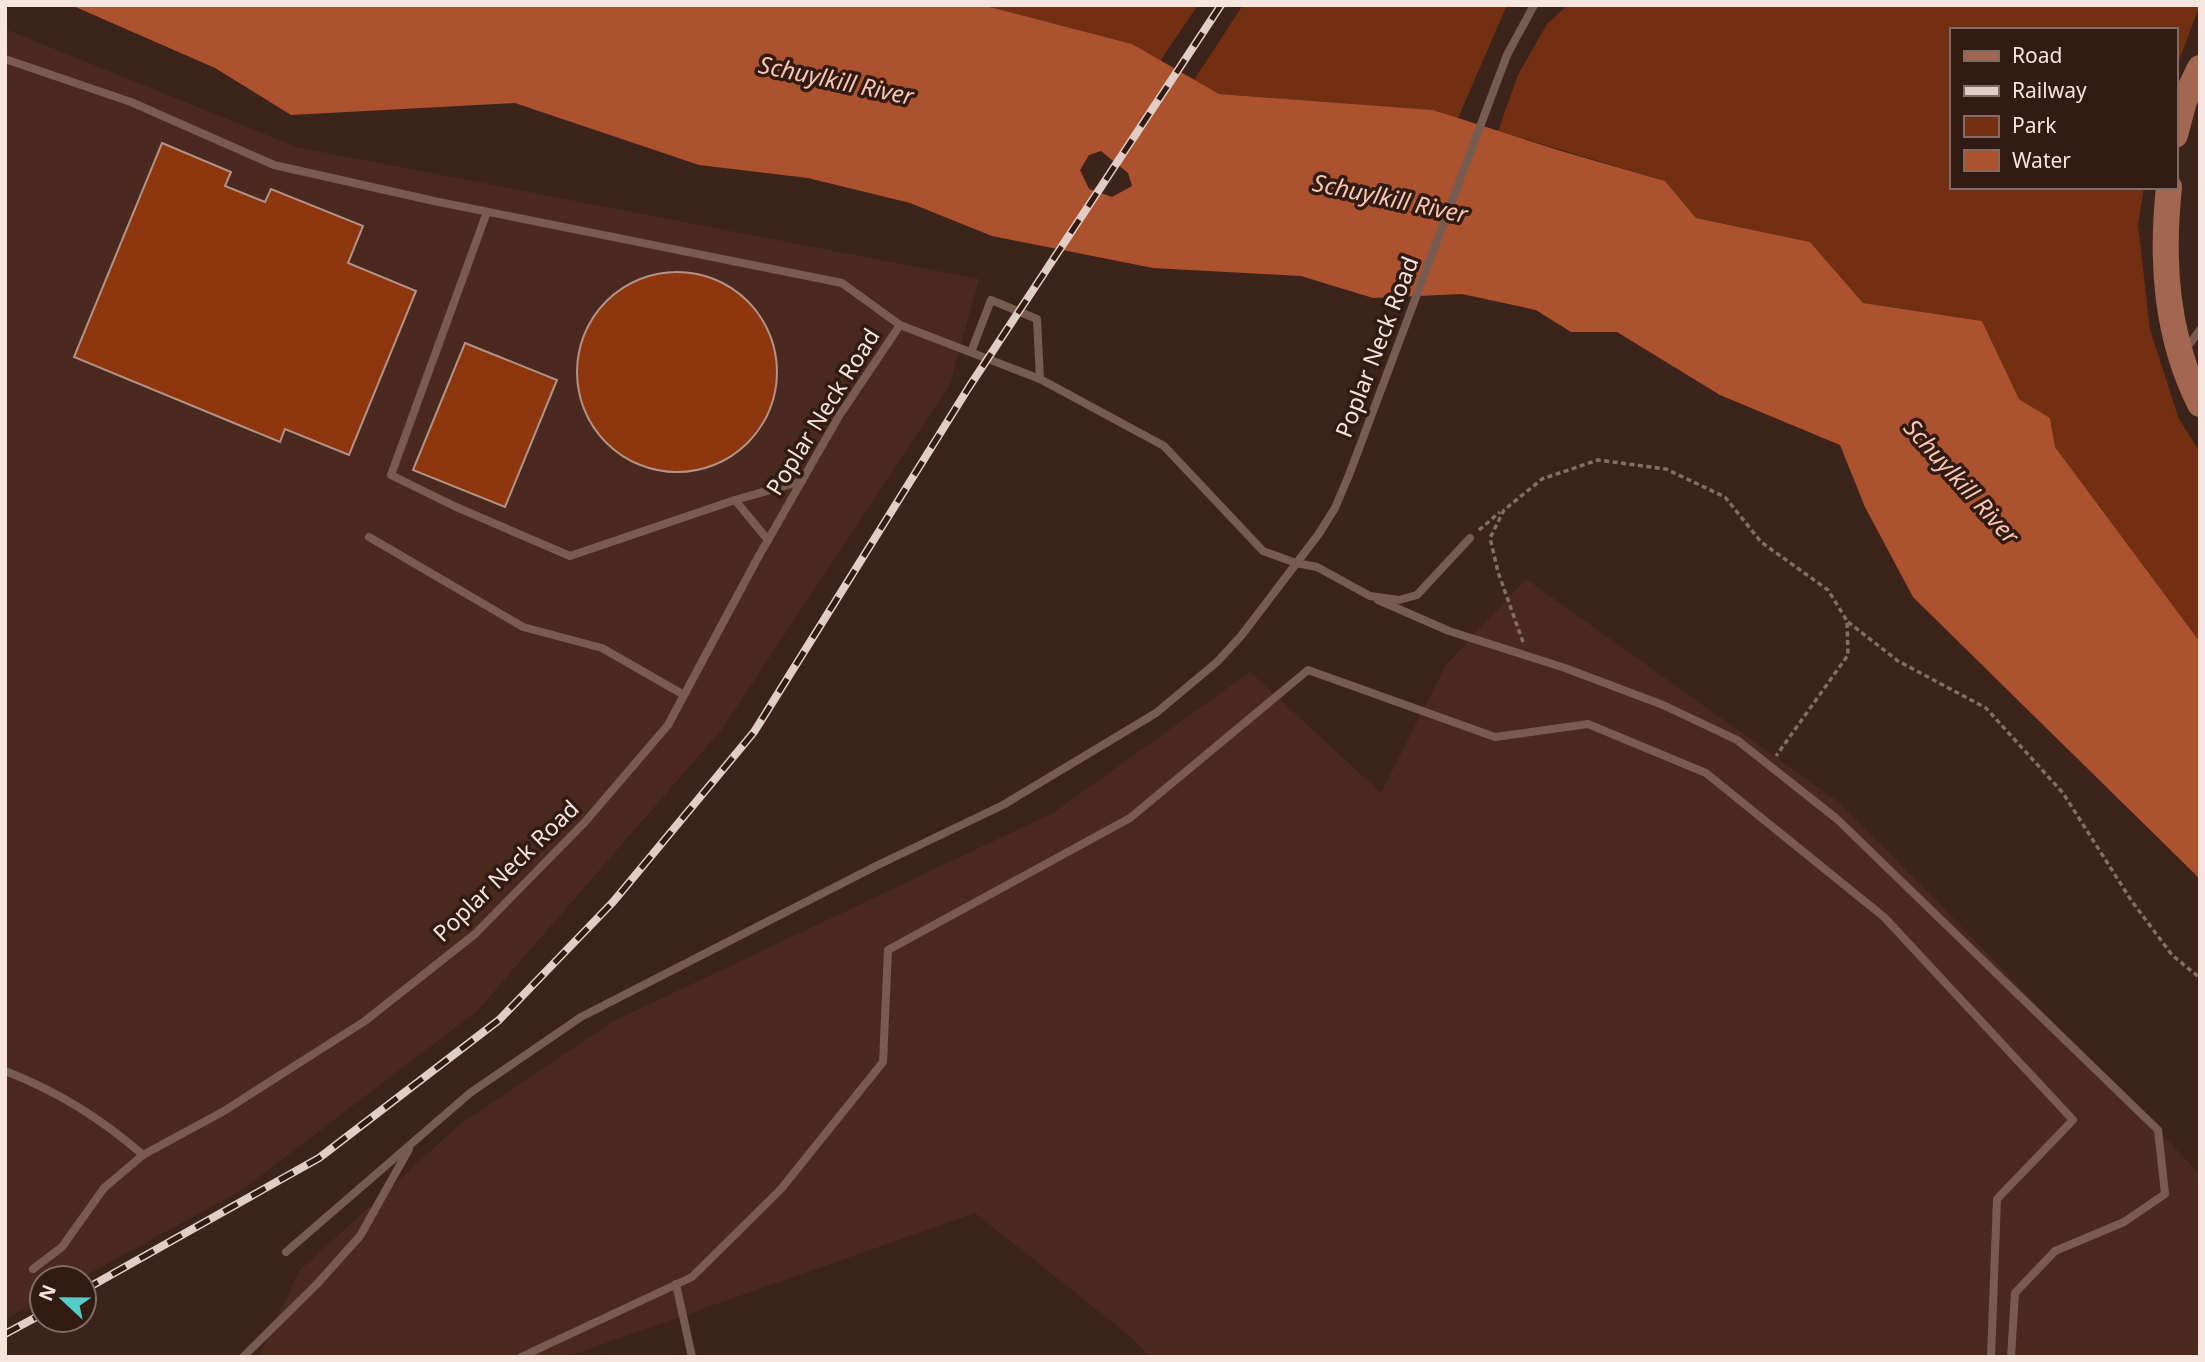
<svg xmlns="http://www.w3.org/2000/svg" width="2205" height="1362" font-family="'Noto Sans',sans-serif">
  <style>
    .built { fill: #4a2a1e }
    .green { fill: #732f12 }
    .water { fill: #ad522f; fill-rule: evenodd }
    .building { fill: #8e360e; stroke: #b39388; stroke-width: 2 }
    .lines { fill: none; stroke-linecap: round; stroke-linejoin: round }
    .path { stroke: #846e66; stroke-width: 3.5; stroke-dasharray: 5 3.5; stroke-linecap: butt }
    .service { stroke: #785c51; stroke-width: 8 }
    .primary { stroke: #a26751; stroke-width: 26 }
    .rail-casing { stroke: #dfcdc6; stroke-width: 8 }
    .rail { stroke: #321b12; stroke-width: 5; stroke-dasharray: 16; stroke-linecap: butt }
    .labels { text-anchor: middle; stroke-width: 7; stroke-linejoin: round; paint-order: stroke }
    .street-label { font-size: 23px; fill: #f6e5de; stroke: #321b12 }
    .water-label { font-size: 24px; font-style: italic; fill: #f9c6b3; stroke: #321b12 }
  </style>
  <rect width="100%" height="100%" fill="#3d241b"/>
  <g class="built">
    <polygon points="5,29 296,147 979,279 950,384 722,729 477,1011 242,1190 81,1278 42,1278 42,1299 5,1319"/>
    <polygon points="1526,579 1837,801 1922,886 2200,1174 2200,1357 1150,1357 1131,1337 975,1213 566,1357 259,1357 299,1271 459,1125 612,1022 1053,813 1250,672 1381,793 1446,665"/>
  </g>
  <g class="green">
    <polygon points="982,5 1198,5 1160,61 1132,44"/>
    <polygon points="1243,5 1507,5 1458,118 1433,110 1219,94 1194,80"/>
    <polygon points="1568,5 2200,5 2175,71 2175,30 1951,30 1951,187 2144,187 2138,224 2150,330 2179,419 2200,452 2200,642 2055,447 2050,418 2019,399 1982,321 1863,303 1810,242 1696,218 1665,181 1498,131 1518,75 1547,24"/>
  </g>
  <path class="water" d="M71 5H982L1132 44 1219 94 1433 110 1561 151 1665 181 1696 218 1810 242 1863 303 1982 321 2019 399 2050 418 2055 447 2200 642V879L1913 597 1865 507 1840 445 1720 395 1617 332H1571L1536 310 1462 294 1373 298 1301 276 1153 268 992 236 910 203 808 178 699 165 515 103 291 115 215 68ZM1101 151 1128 173 1132 186 1112 197 1089 189 1080 170 1089 155Z"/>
  <g class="building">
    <polygon points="162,143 231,172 225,186 265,202 271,189 363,226 348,263 416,291 349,455 285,429 280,442 74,357"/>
    <circle cx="677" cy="372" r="100"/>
    <polygon points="465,343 557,380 505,507 413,470"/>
  </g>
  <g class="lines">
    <g class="path">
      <polyline points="1479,530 1500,512"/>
      <polyline points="1848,622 1898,661 1986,708 2063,793 2131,900 2172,955 2200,978"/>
      <polyline points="1523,642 1498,572 1490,538 1504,510 1542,479 1598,460 1666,469 1725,497 1761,542 1828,590 1847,621 1848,655 1776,756"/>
    </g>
    <g class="service">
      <polyline points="5,59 131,102 274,165 434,201 842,283 900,325"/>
      <polyline points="487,212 391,475 454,506 570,556 735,500 802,481"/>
      <polyline points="2185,350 2200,330"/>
      <polyline points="971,352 991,300 1037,319 1040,379"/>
      <polyline points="735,500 768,540"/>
      <polyline points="369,537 523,627 602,648 684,695"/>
      <polyline points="1378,600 1449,631 1565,668 1663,705 1737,740 1837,819 2158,1130 2165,1194 2124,1222 2055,1251 2015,1293 2011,1357"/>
      <path d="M5 1071C55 1090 103 1120 143 1155"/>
      <polyline points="286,1252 470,1093 581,1017 878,865 1003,805 1156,713 1217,662 1241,636 1318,535 1335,508 1349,475 1507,55 1534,5"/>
      <polyline points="33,1269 62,1247 104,1188 143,1155 224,1111 365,1021 475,934 585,822 668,725 756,561 839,416 900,325 1040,379 1164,446 1263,551 1296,563 1317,567 1370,596 1399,600 1417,595 1470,538"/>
      <polyline points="676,1284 692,1357"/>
      <polyline points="243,1357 317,1284 360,1236 409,1149"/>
      <polyline points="521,1357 692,1277 781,1189 883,1062 888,950 1130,818 1308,670 1495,737 1588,724 1706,773 1884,917 2073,1120 1997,1199 1991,1357"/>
    </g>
    <g class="primary">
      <polyline points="2175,135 2184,101 2200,68"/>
      <path d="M2169 187C2161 262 2166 336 2200 404"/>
    </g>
    <g class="rail-casing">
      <g id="rail">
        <polyline points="84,1290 319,1158 499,1020 613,902 754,732 969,387 1221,5"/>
        <polyline points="5,1334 42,1314"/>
      </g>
    </g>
    <use href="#rail" class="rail"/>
  </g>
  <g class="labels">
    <g class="street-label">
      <text transform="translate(1377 347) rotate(-69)" y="8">Poplar Neck Road</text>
      <text transform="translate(823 412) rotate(-58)" y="8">Poplar Neck Road</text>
      <text transform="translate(506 871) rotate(-44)" y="8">Poplar Neck Road</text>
    </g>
    <g class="water-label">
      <text transform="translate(836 81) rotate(12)" y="8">Schuylkill River</text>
      <text transform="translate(1390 199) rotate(12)" y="8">Schuylkill River</text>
      <text transform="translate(1961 482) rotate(48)" y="8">Schuylkill River</text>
    </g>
  </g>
  <rect width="2205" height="1362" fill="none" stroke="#f6e5de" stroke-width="14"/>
  <rect x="1950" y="28" width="228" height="161" fill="#321b12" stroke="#806c64" stroke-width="2"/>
  <rect x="1964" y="51" width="35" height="10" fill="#a26751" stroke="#806c64" stroke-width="2"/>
  <text x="2012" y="63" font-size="21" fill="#f6e5de">Road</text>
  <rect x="1964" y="86" width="35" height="10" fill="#dfcdc6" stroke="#806c64" stroke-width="2"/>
  <text x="2012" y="98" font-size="21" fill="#f6e5de">Railway</text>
  <rect x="1964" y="116" width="35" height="21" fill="#732f12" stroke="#806c64" stroke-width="2"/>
  <text x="2012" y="133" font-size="21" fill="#f6e5de">Park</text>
  <rect x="1964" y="150" width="35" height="21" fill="#ad522f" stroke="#806c64" stroke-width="2"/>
  <text x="2012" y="168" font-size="21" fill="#f6e5de">Water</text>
  <g transform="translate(63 1299) rotate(292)"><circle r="33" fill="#321b12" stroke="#806c64" stroke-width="2"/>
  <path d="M0-5L12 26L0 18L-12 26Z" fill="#54cdc8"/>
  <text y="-10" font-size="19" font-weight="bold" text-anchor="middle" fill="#f6e5de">N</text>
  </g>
</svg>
